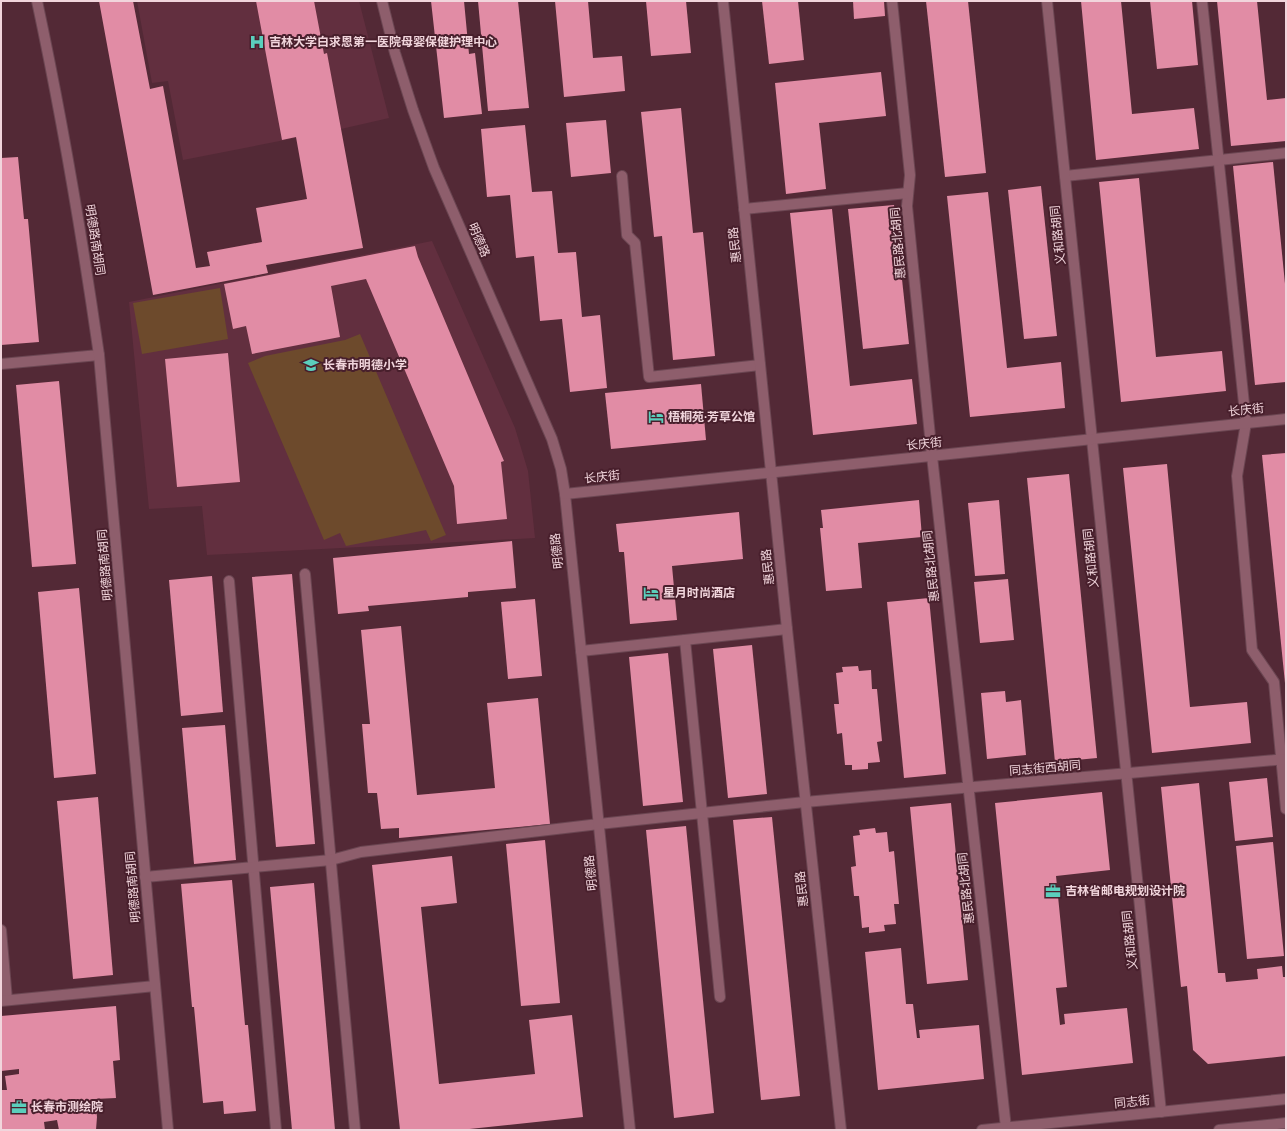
<svg xmlns="http://www.w3.org/2000/svg" width="1287" height="1131" font-family="Figtree,'Noto Sans SC',sans-serif">
  <style>
    .built { fill: #622f3f }
    .green { fill: #6d4a2c }
    .building { fill: #e18ca5 }
    .lines { fill: none; stroke-linecap: round; stroke-linejoin: round }
    .lane-casing { stroke: #6b4652; stroke-width: 12 }
    .street-casing { stroke: #6b4652; stroke-width: 12 }
    .secondary-casing { stroke: #6b4652; stroke-width: 12 }
    .lane { stroke: #8e5e6c; stroke-width: 10 }
    .street { stroke: #8e5e6c; stroke-width: 10 }
    .secondary { stroke: #8e5e6c; stroke-width: 10 }
    .labels { text-anchor: middle; stroke-width: 4; stroke-linejoin: round; paint-order: stroke }
    .poi-label { font-size: 12px; font-weight: bold; fill: #f1d5dc; stroke: #481f2c; text-anchor: start }
    .street-label { font-size: 12px; fill: #f1d5dc; stroke: #481f2c }
  </style>
  <rect width="100%" height="100%" fill="#532936"/>
  <g class="built">
    <polygon points="137,1 359,1 389,118 341,129 183,160 168,81 152,83"/>
    <polygon points="432,241 515,428 528,471 535,538 207,555 202,506 149,509 129,302"/>
  </g>
  <g class="green">
    <polygon points="220,288 228,339 142,354 133,303"/>
    <polygon points="360,334 446,535 431,541 426,530 346,546 340,533 324,540 248,363 265,356 345,340"/>
  </g>
  <g class="building">
    <polygon points="99,1 133,1 150,89 163,86 196,268 210,266 207,252 262,242 256,208 307,199 296,137 282,140 256,1 314,1 324,54 327,53 363,248 266,265 268,273 153,295"/>
    <polygon points="431,1 464,1 469,54 475,53 482,114 444,118"/>
    <polygon points="478,1 518,1 529,108 488,111"/>
    <polygon points="555,1 588,1 593,58 622,56 625,91 564,97"/>
    <polygon points="646,1 686,1 691,53 651,56"/>
    <polygon points="762,1 798,1 804,60 769,64"/>
    <polygon points="853,1 884,1 885,16 854,19"/>
    <polygon points="926,1 968,1 986,173 945,177"/>
    <polygon points="1081,1 1121,1 1132,114 1194,108 1199,149 1096,160"/>
    <polygon points="1150,1 1192,1 1198,65 1157,69"/>
    <polygon points="1217,1 1257,1 1267,100 1286,98 1286,141 1231,146"/>
    <polygon points="881,72 886,116 819,123 826,189 786,194 775,83"/>
    <polygon points="681,108 693,233 703,232 715,356 673,360 662,236 654,237 641,112"/>
    <polygon points="606,120 611,173 571,177 566,123"/>
    <polygon points="525,125 532,192 552,191 558,253 576,252 582,317 600,315 607,388 570,392 562,319 540,321 534,256 516,258 510,195 487,197 481,129"/>
    <polygon points="18,157 24,219 28,219 39,342 1,345 1,158"/>
    <polygon points="1273,162 1286,294 1286,382 1255,385 1233,166"/>
    <polygon points="1139,178 1156,357 1222,351 1226,391 1121,402 1099,182"/>
    <polygon points="1041,186 1057,336 1024,339 1008,190"/>
    <polygon points="988,192 1007,368 1061,362 1065,408 970,417 947,196"/>
    <polygon points="894,205 909,344 863,349 848,209"/>
    <polygon points="832,209 850,386 912,379 917,424 813,435 790,213"/>
    <polygon points="415,246 418,257 504,461 501,462 507,519 457,524 454,486 366,279 331,286 340,337 252,354 246,326 233,329 224,284"/>
    <polygon points="228,353 240,482 177,487 165,359"/>
    <polygon points="59,381 76,564 32,567 16,385"/>
    <polygon points="701,384 706,440 611,449 605,393"/>
    <polygon points="1286,453 1286,683 1285,683 1262,455"/>
    <polygon points="1167,464 1190,707 1247,702 1251,743 1152,753 1123,468"/>
    <polygon points="1069,474 1097,758 1055,762 1027,478"/>
    <polygon points="919,500 922,537 858,543 862,588 826,591 820,528 823,528 821,510"/>
    <polygon points="999,500 1005,574 975,576 968,503"/>
    <polygon points="739,512 743,559 672,566 677,620 630,624 624,552 619,552 616,524"/>
    <polygon points="512,541 516,588 468,592 468,597 368,606 369,611 338,614 333,558"/>
    <polygon points="292,574 315,844 276,847 252,577"/>
    <polygon points="212,576 223,712 181,716 169,580"/>
    <polygon points="1008,579 1014,640 980,643 974,582"/>
    <polygon points="79,588 96,774 54,778 38,592"/>
    <polygon points="929,598 946,774 904,778 887,602"/>
    <polygon points="535,599 542,676 508,679 501,602"/>
    <polygon points="401,626 417,795 495,788 487,703 538,698 550,824 399,838 399,828 381,829 377,793 368,793 362,724 370,724 361,630"/>
    <polygon points="752,645 767,794 728,798 713,649"/>
    <polygon points="668,653 683,802 643,806 629,657"/>
    <polygon points="858,666 859,671 871,670 872,689 877,689 882,741 877,742 880,762 868,763 868,769 852,770 852,765 845,765 842,733 837,734 834,704 839,704 836,673 843,672 842,667"/>
    <polygon points="1005,691 1006,702 1021,700 1026,755 987,759 981,693"/>
    <polygon points="225,725 236,860 194,864 182,728"/>
    <polygon points="1267,778 1273,837 1235,841 1229,782"/>
    <polygon points="1199,783 1218,973 1225,973 1226,982 1258,979 1257,969 1282,966 1283,977 1286,977 1286,1056 1208,1064 1193,1050 1187,986 1181,987 1161,787"/>
    <polygon points="1102,792 1110,870 1056,876 1067,987 1056,988 1060,1025 1065,1024 1064,1014 1127,1008 1133,1063 1022,1075 995,803"/>
    <polygon points="98,797 113,975 73,979 57,801"/>
    <polygon points="951,803 968,980 927,984 910,807"/>
    <polygon points="772,817 800,1096 761,1100 733,820"/>
    <polygon points="686,826 714,1113 674,1118 646,830"/>
    <polygon points="875,828 876,833 887,832 889,852 894,851 899,904 894,904 896,924 884,925 885,931 869,933 869,927 862,928 859,896 854,896 851,867 856,866 853,836 860,835 859,830"/>
    <polygon points="545,840 560,1003 521,1006 506,844"/>
    <polygon points="1273,842 1284,956 1247,959 1236,846"/>
    <polygon points="452,856 457,903 421,907 439,1084 535,1074 529,1020 572,1015 583,1117 460,1130 400,1130 372,865"/>
    <polygon points="232,880 245,1025 248,1025 256,1111 224,1114 223,1101 203,1103 194,1007 192,1007 181,884"/>
    <polygon points="314,883 335,1130 292,1130 270,887"/>
    <polygon points="901,948 906,1004 913,1004 917,1038 920,1038 919,1030 979,1025 984,1079 878,1090 865,952"/>
    <polygon points="116,1006 120,1060 113,1061 116,1098 95,1099 97,1117 96,1130 59,1130 57,1120 44,1122 45,1130 1,1130 1,1090 7,1090 5,1076 19,1074 19,1069 1,1071 1,1016"/>
  </g>
  <g class="lines">
    <g class="lane-casing">
      <g id="lane">
        <polyline points="892,1 910,175 907,206 932,456 1006,1128"/>
        <polyline points="1202,1 1246,423 1237,476 1252,650 1274,682 1286,809"/>
        <polyline points="622,176 627,235 635,243 649,377 760,365"/>
        <polyline points="1065,176 1286,153"/>
        <polyline points="744,209 908,193"/>
        <polyline points="1,364 99,355"/>
        <polyline points="305,574 355,1130"/>
        <polyline points="229,581 276,1130"/>
        <polyline points="685,640 720,997"/>
        <polyline points="581,651 787,629"/>
        <polyline points="145,877 331,860 361,852 599,824 805,802"/>
        <polyline points="1,930 7,1000"/>
        <polyline points="1,1001 155,986"/>
      </g>
    </g>
    <g class="street-casing">
      <g id="street">
        <polyline points="1047,1 1161,1112"/>
        <polyline points="805,802 1286,759"/>
      </g>
    </g>
    <g class="secondary-casing">
      <g id="secondary">
        <path d="M37 1C62 118 82 236 99 355L168 1130"/>
        <polyline points="382,1 395,53 413,110 434,168 552,439 561,469 565,494 630,1130"/>
        <polyline points="723,1 787,629 841,1130"/>
        <polyline points="565,494 1286,419"/>
        <polyline points="982,1130 1286,1099"/>
        <polyline points="1219,1130 1286,1123"/>
      </g>
    </g>
    <use href="#lane" class="lane"/>
    <use href="#street" class="street"/>
    <use href="#secondary" class="secondary"/>
  </g>
  <defs>
    <g id="hospital-bare" transform="scale(1.2)"><path d="M-5-5h3v3.5h4V-5h3V5h-3V1.5h-4V5h-3Z" fill="#5bcebc" stroke="#481f2c" stroke-width="2.5" paint-order="stroke"/></g>
    <g id="school-bare" transform="scale(1.2)"><path d="M0-5L7-2L0 1L-7-2ZM-4 1L0 2.5L4 1V4Q0 6-4 4Z" fill="#5bcebc" stroke="#481f2c" stroke-width="2.5" paint-order="stroke"/></g>
    <g id="hotel-bare" transform="scale(1.2)"><path d="M-6-4.5h1.5V1H6V5H4.5V3h-9V5H-6ZM-4 0a1.8 1.8 0 1 1 3.6 0ZM.5 0V-2.5h3Q6-2.5 6 0Z" fill="#5bcebc" stroke="#481f2c" stroke-width="2.5" paint-order="stroke"/></g>
    <g id="office-bare" transform="scale(1.2)"><path d="M-6-3h4V-5.5h4V-3h4V5H-6ZM-1-4.5V-3h2v-1.5ZM-6 0V1H6V0Z" fill="#5bcebc" stroke="#481f2c" stroke-width="2.5" paint-order="stroke"/></g>
  </defs>
  <g fill-rule="evenodd">
    <use href="#hospital-bare" x="257" y="42"/>
    <use href="#school-bare" x="311" y="365"/>
    <use href="#hotel-bare" x="656" y="417"/>
    <use href="#hotel-bare" x="651" y="593"/>
    <use href="#office-bare" x="1053" y="891"/>
    <use href="#office-bare" x="19" y="1107"/>
  </g>
  <g class="labels">
    <g class="poi-label">
      <text x="269" y="46">吉林大学白求恩第一医院母婴保健护理中心</text>
      <text x="323" y="369">长春市明德小学</text>
      <text x="668" y="421">梧桐苑·芳草公馆</text>
      <text x="663" y="597">星月时尚酒店</text>
      <text x="1065" y="895">吉林省邮电规划设计院</text>
      <text x="31" y="1111">长春市测绘院</text>
    </g>
    <g class="street-label">
      <text transform="translate(1058 235) rotate(-96)" y="4">义和路胡同</text>
      <text transform="translate(95 240) rotate(81)" y="4">明德路南胡同</text>
      <text transform="translate(479 240) rotate(67)" y="4">明德路</text>
      <text transform="translate(898 243) rotate(-95)" y="4">惠民路北胡同</text>
      <text transform="translate(735 245) rotate(-96)" y="4">惠民路</text>
      <text transform="translate(1246 410) rotate(-6)" y="4">长庆街</text>
      <text transform="translate(924 444) rotate(-6)" y="4">长庆街</text>
      <text transform="translate(602 477) rotate(-6)" y="4">长庆街</text>
      <text transform="translate(557 551) rotate(-96)" y="4">明德路</text>
      <text transform="translate(1091 558) rotate(-96)" y="4">义和路胡同</text>
      <text transform="translate(105 565) rotate(-95)" y="4">明德路南胡同</text>
      <text transform="translate(931 566) rotate(-96)" y="4">惠民路北胡同</text>
      <text transform="translate(768 567) rotate(-96)" y="4">惠民路</text>
      <text transform="translate(1045 768) rotate(-5)" y="4">同志街西胡同</text>
      <text transform="translate(591 873) rotate(-96)" y="4">明德路</text>
      <text transform="translate(133 887) rotate(-95)" y="4">明德路南胡同</text>
      <text transform="translate(966 888) rotate(-96)" y="4">惠民路北胡同</text>
      <text transform="translate(802 889) rotate(-96)" y="4">惠民路</text>
      <text transform="translate(1130 940) rotate(-96)" y="4">义和路胡同</text>
      <text transform="translate(1132 1102) rotate(-6)" y="4">同志街</text>
    </g>
  </g>
  <rect width="1287" height="1131" fill="none" stroke="#f1d5dc" stroke-width="4"/>
</svg>
